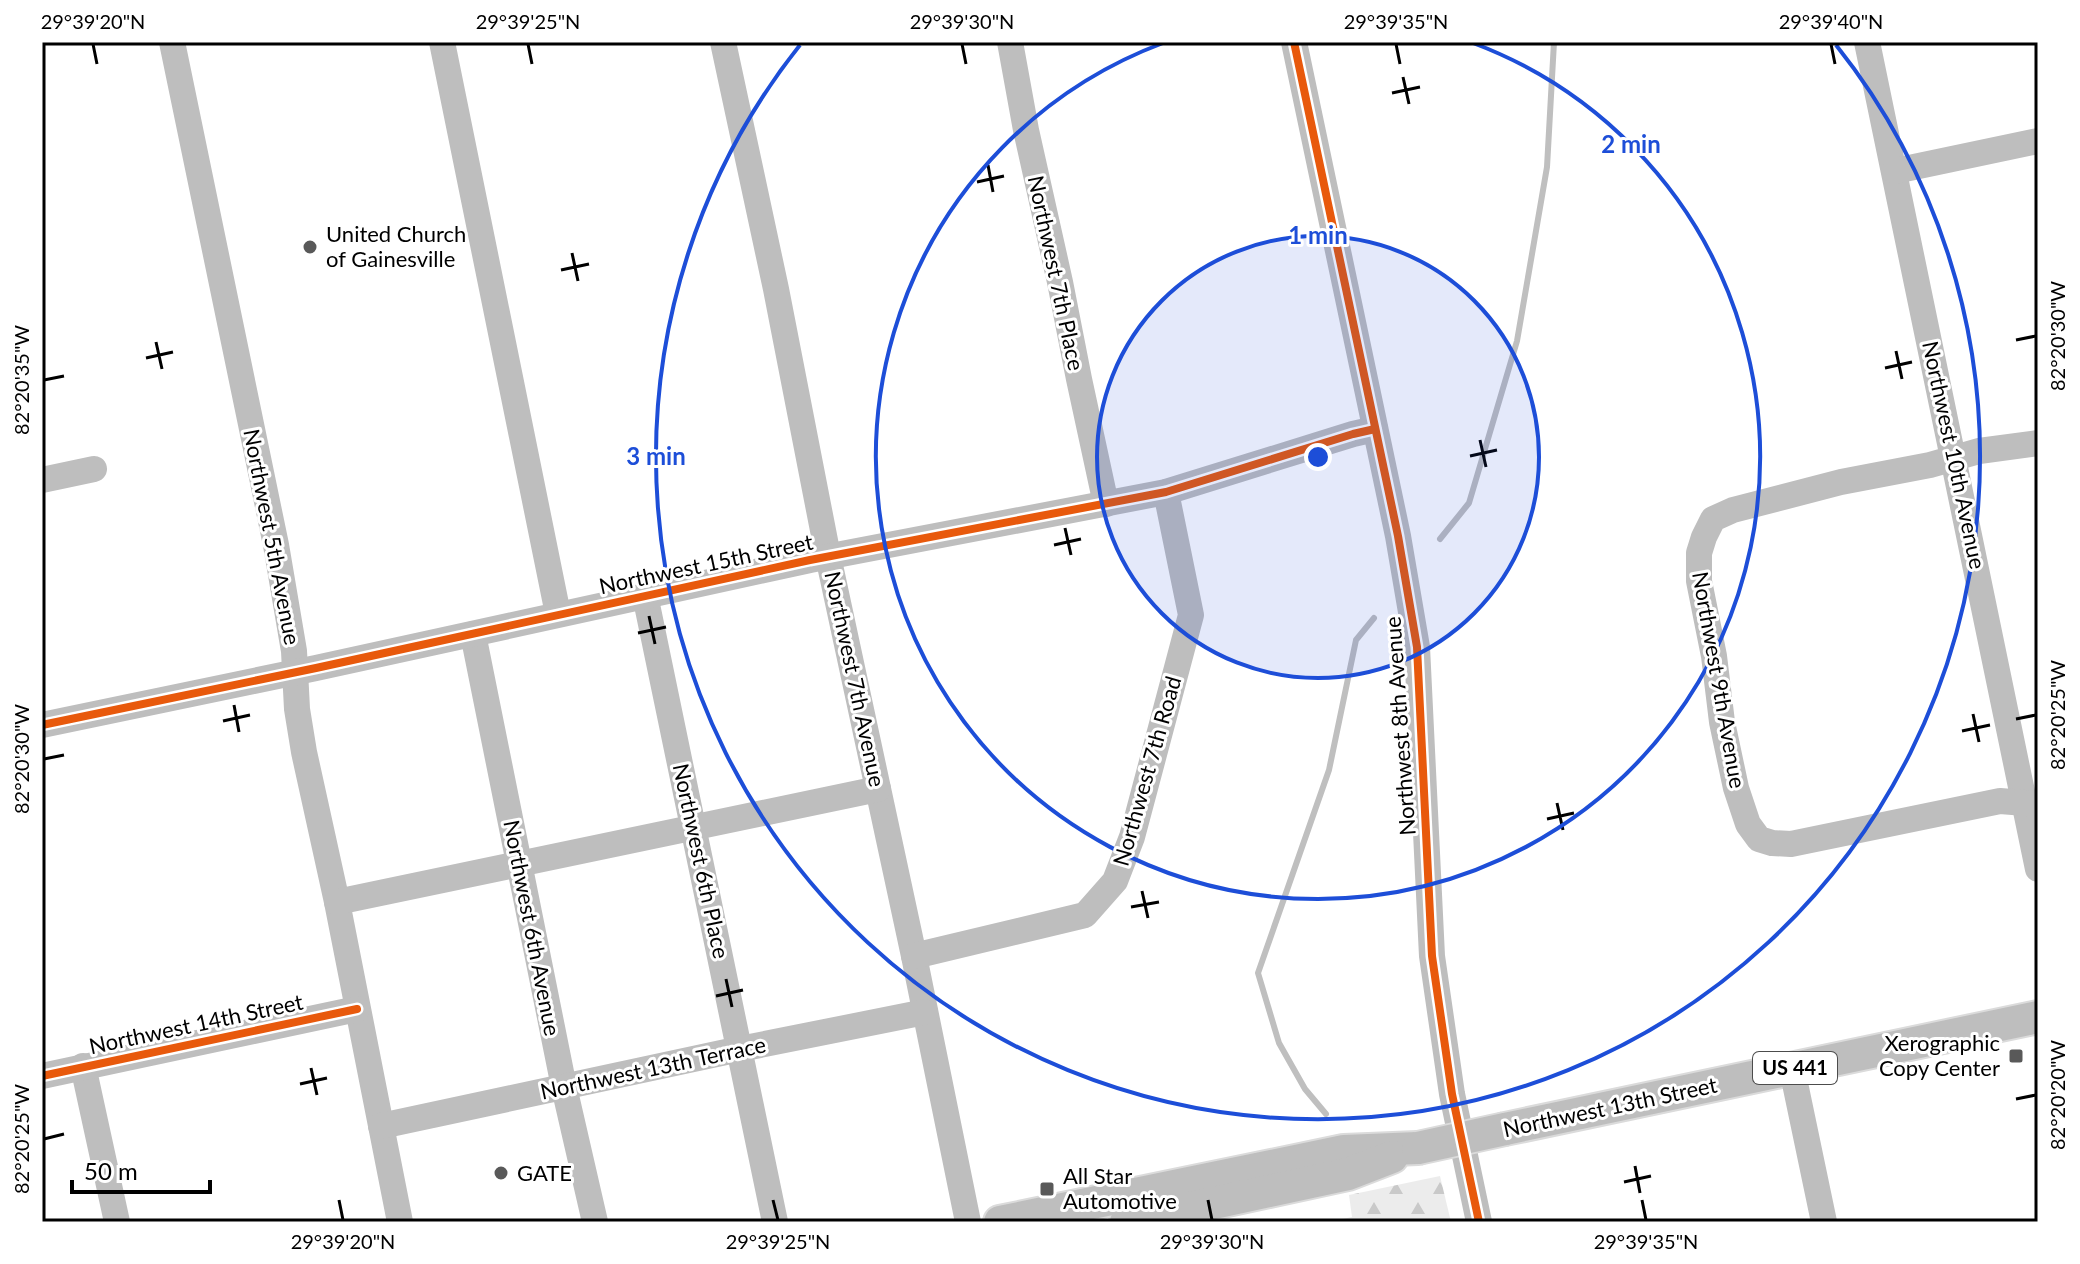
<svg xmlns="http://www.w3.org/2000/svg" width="2080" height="1264" font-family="Lato,sans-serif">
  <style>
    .forest { fill: url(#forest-firs) }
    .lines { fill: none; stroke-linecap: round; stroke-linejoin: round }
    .stream { stroke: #bfbfbf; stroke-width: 6 }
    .major-casing { stroke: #dbdbdb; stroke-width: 36 }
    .minor { stroke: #bebebe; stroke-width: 26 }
    .major { stroke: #bebebe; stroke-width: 32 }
    .major-bridge-casing { stroke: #dbdbdb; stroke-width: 36; stroke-linecap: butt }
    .major-bridge { stroke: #bebebe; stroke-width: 32 }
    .cycleway-casing { stroke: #fff; stroke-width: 13 }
    .cycleway { stroke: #e8590c; stroke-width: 8 }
    .ticks { fill: none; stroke: #000; stroke-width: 3 }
    .ring { fill: none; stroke: #1d4ed8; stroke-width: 4 }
    .poi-dot { fill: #595959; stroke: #fff; stroke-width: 3 }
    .labels { text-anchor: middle; stroke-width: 6; stroke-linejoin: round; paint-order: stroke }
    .shield { fill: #fff; stroke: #4c4c4c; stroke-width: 2 }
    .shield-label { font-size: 20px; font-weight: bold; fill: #000 }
    .poi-label { font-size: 22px; fill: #000; stroke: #fff; text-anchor: start }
    .street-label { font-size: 22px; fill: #000; stroke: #fff }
    .centre { fill: #1d4ed8; stroke: #fff; stroke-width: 4 }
    .ring-label { font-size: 24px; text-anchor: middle; font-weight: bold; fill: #1d4ed8; stroke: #fff; stroke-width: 6; stroke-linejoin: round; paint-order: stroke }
    .neatline { fill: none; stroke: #000; stroke-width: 3 }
    .ticks-label { font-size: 20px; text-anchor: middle; fill: #000 }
  </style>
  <defs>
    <pattern id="forest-firs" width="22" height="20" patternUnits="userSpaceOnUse" patternTransform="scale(2)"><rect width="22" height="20" fill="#ececec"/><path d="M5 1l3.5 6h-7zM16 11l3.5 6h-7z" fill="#c9c9c9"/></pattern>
  </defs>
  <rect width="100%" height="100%" fill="#fff"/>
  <polygon class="forest" points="1440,1176 1451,1222 1328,1222 1352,1217 1349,1195"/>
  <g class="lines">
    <g class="stream">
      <polyline points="1440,539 1469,503 1517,341 1547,167 1554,42"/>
      <polyline points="1326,1114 1305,1089 1279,1043 1258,973 1329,770 1356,640 1374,618"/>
    </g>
    <g class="major-casing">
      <g id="major">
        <polyline points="1505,1129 2038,1017"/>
        <polyline points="1000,1222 1344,1151 1418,1148"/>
        <polyline points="1126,1222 1348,1174 1392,1157"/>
      </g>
    </g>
    <g class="minor">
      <polyline points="172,42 276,545 294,651 297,709 304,752 337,902 400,1222"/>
      <polyline points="442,42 558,614"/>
      <polyline points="723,42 776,289 828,556 914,956 968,1222"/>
      <polyline points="1010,42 1026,130 1060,282 1079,379 1106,504"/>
      <polyline points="1294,42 1398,536 1417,647 1432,956 1452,1094 1479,1222"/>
      <polyline points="1867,42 2038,869"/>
      <polyline points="1895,171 2038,141"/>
      <polyline points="2038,443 1979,451 1930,465 1841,482 1733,510 1713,519 1704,537 1699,553 1699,581 1714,656 1722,722 1736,788 1748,824 1759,839 1772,843 1791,844 2000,801 2038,804"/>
      <polyline points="42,480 94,469"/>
      <polyline points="645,595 775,1222"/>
      <polyline points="473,634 564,1087 595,1222"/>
      <polyline points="42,725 316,668 810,560 1166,492 1353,434 1375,429"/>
      <polyline points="337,902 878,789"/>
      <polyline points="914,956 1085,915 1115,881 1132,837 1191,615 1166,492"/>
      <polyline points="83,1066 117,1222"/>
      <polyline points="1792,1069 1824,1222"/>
      <polyline points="42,1076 357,1009"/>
      <polyline points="381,1126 740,1049 925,1012"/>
    </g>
    <use href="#major" class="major"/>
    <g class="major-bridge-casing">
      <polyline id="major-bridge" points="1418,1148 1505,1129"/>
    </g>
    <use href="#major-bridge" class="major-bridge"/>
    <g class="cycleway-casing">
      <g id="cycleway">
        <polyline points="1294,42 1398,536 1417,647 1432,956 1452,1094 1479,1222"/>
        <polyline points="42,725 316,668 810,560 1166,492 1353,434 1375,429"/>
        <polyline points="42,1076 357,1009"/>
      </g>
    </g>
    <use href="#cycleway" class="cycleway"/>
  </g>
  <path class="ticks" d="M93 44 97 64M528 44 532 64M962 44 966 64M1396 44 1400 64M1831 44 1835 64M1403 77 1409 104M1392 93 1420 87M988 165 993 192M977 182 1004 176M572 253 578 281M561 270 589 264M2016 340 2036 336M156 342 162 369M1896 351 1902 379M146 358 173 352M1885 368 1912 362M44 380 64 376M1480 440 1486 467M1470 456 1497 450M1065 528 1071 555M1054 545 1081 539M649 616 655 644M638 633 666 627M234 705 239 732M1973 714 1979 742M2016 719 2036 715M223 721 250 715M1962 731 1990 725M44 759 64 755M1557 803 1563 830M1547 819 1574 813M1142 891 1148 918M1131 907 1159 902M726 979 732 1007M716 996 743 990M311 1068 317 1095M300 1084 327 1078M2016 1099 2036 1095M44 1139 64 1134M1635 1166 1640 1193M1624 1182 1651 1176M339 1200 343 1220M773 1200 778 1220M1208 1200 1212 1220M1642 1200 1646 1220"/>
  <circle cx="1318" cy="457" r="221" fill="#1d4ed8" fill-opacity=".12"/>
  <g class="ring">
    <circle cx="1318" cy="457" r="221"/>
    <path d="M1473 43A442 442 0 1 1 1163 43"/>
    <path d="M1836 45A662 662 0 1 1 800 45"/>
  </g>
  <g class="poi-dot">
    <circle cx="310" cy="247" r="8"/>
    <rect x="2008" y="1048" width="16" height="16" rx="4"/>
    <circle cx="501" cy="1173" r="8"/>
    <rect x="1039" y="1181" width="16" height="16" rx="4"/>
  </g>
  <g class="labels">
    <rect class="shield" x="1753" y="1052" width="84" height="32" rx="6"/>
    <g class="shield-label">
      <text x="1795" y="1075">US 441</text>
    </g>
    <g class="poi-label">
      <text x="326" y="242">United Church<tspan x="326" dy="25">of Gainesville</tspan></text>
      <text x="2000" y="1051" text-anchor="end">Xerographic<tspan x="2000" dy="25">Copy Center</tspan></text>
      <text x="517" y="1181">GATE</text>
      <text x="1063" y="1184">All Star<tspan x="1063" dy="25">Automotive</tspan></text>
    </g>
    <g class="street-label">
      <text transform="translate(1056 273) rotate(78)" y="8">Northwest 7th Place</text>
      <text transform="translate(1954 455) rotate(78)" y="8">Northwest 10th Avenue</text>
      <text transform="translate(272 537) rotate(79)" y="8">Northwest 5th Avenue</text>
      <text transform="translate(706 564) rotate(-12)" y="8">Northwest 15th Street</text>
      <text transform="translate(855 679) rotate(78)" y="8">Northwest 7th Avenue</text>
      <text transform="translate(1719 680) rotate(80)" y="8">Northwest 9th Avenue</text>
      <text transform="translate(1400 726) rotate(-94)" y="8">Northwest 8th Avenue</text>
      <text transform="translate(1147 771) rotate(-74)" y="8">Northwest 7th Road</text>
      <text transform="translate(701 861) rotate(78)" y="8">Northwest 6th Place</text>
      <text transform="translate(532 928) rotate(79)" y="8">Northwest 6th Avenue</text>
      <text transform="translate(196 1024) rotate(-12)" y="8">Northwest 14th Street</text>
      <text transform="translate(653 1068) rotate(-12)" y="8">Northwest 13th Terrace</text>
      <text transform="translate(1610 1107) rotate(-12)" y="8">Northwest 13th Street</text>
    </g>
  </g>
  <circle cx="1318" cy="457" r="12" class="centre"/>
  <g class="ring-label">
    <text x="1631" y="153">2 min</text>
    <text x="1318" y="244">1 min</text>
    <text x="656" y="465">3 min</text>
  </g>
  <rect width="2080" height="1264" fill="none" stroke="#ffffff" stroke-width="88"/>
  <path d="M72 1180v12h138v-12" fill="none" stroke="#000000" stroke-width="4"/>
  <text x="84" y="1180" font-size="24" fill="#000000" stroke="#ffffff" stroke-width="6" paint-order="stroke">50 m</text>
  <rect x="44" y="44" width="1992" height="1176" class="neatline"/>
  <g class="ticks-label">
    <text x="93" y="29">29°39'20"N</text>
    <text x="528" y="29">29°39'25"N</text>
    <text x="962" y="29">29°39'30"N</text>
    <text x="1396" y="29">29°39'35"N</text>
    <text x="1831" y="29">29°39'40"N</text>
    <text transform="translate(2058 336) rotate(-90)" y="7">82°20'30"W</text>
    <text transform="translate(22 380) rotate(-90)" y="7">82°20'35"W</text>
    <text transform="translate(2058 715) rotate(-90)" y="7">82°20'25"W</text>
    <text transform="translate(22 759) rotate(-90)" y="7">82°20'30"W</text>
    <text transform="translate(2058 1095) rotate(-90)" y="7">82°20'20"W</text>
    <text transform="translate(22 1139) rotate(-90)" y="7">82°20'25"W</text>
    <text x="343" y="1249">29°39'20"N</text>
    <text x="778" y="1249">29°39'25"N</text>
    <text x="1212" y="1249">29°39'30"N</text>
    <text x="1646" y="1249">29°39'35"N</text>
  </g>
</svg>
